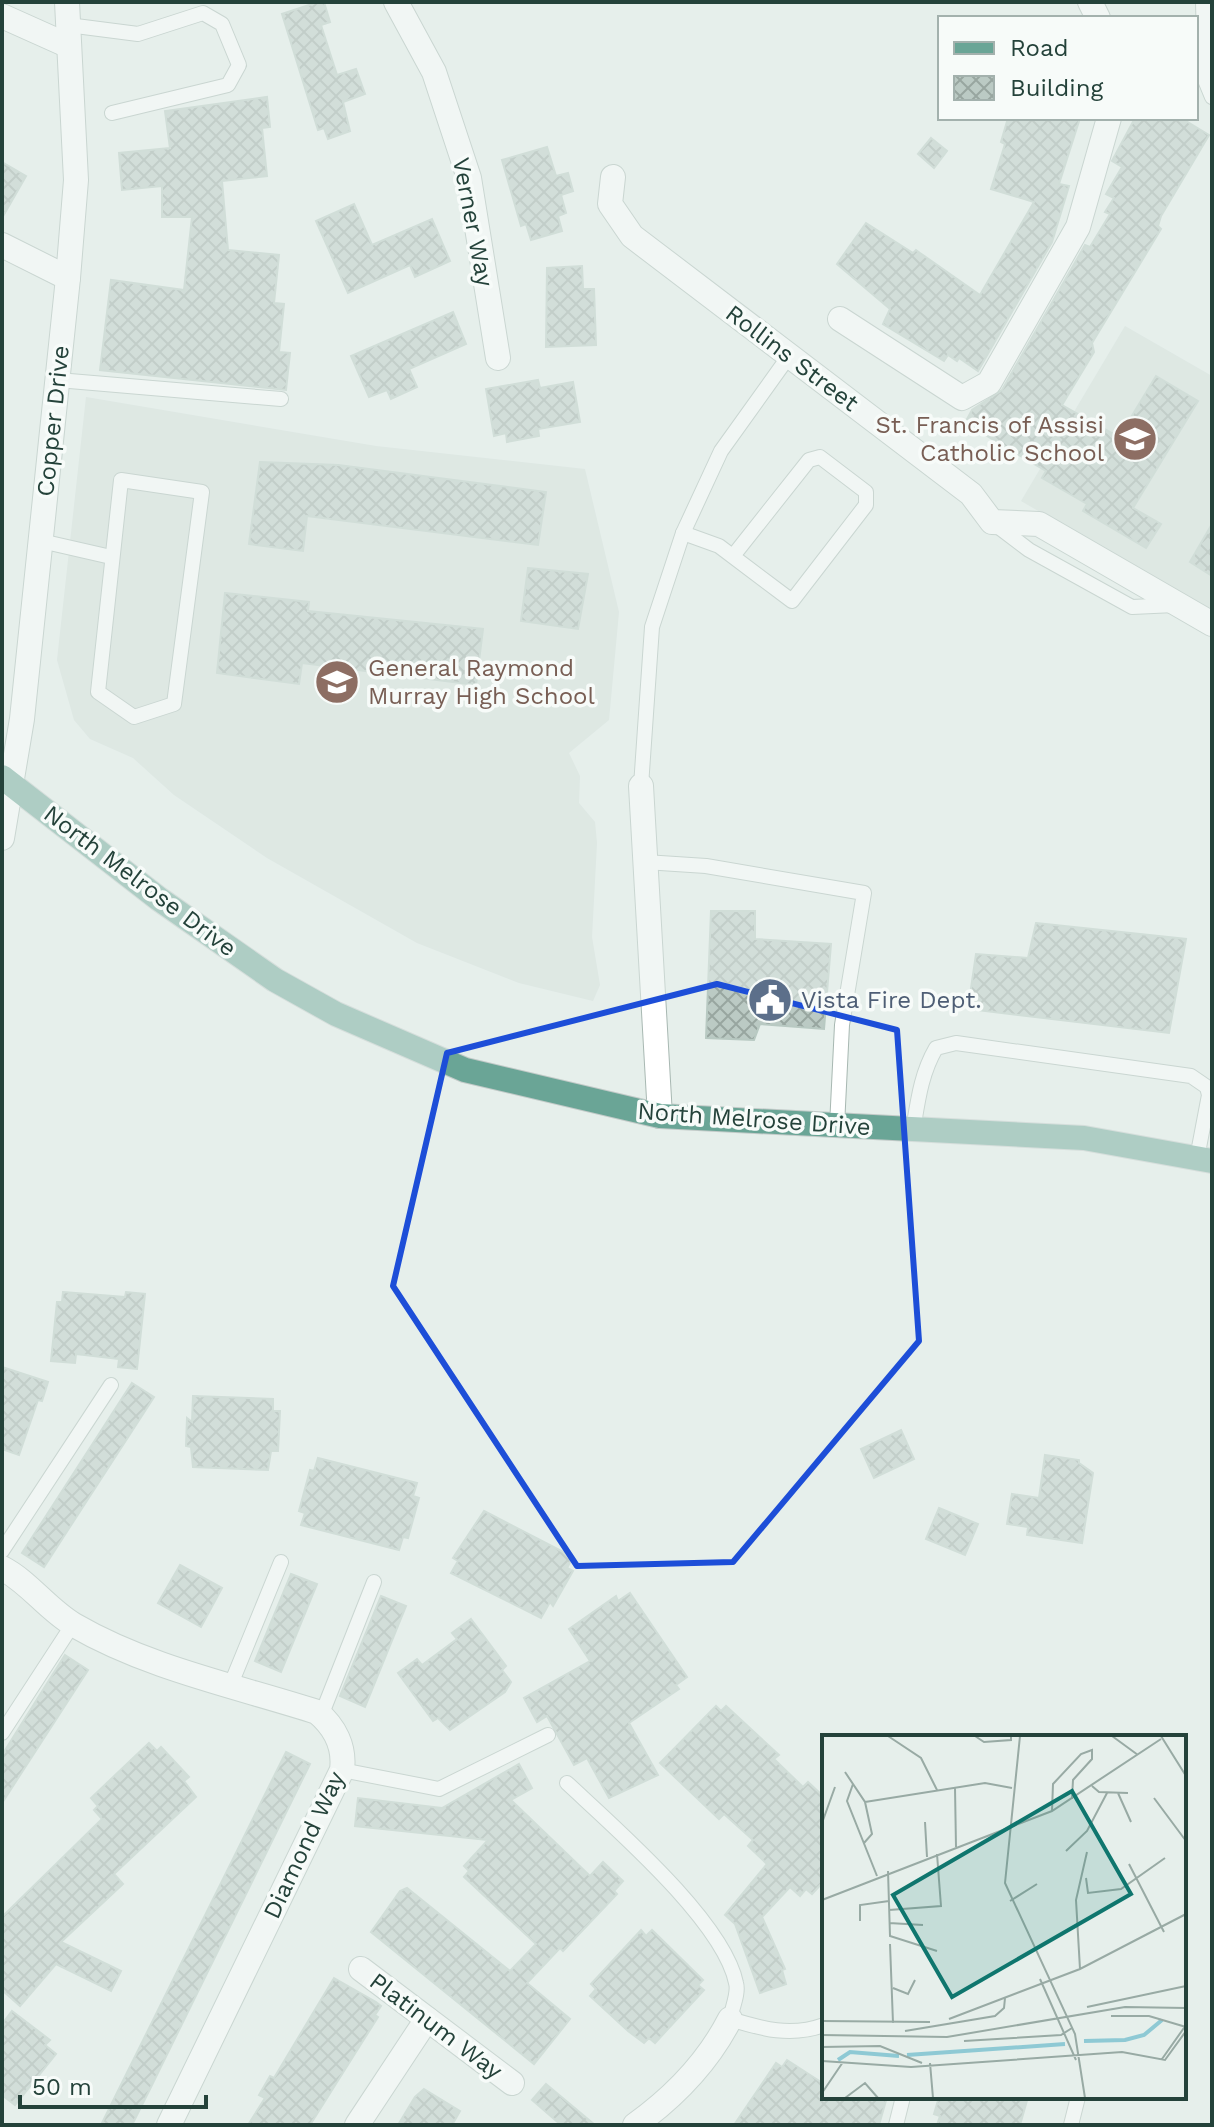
<svg xmlns="http://www.w3.org/2000/svg" width="1214" height="2127" font-family="'Work Sans',sans-serif">
  <style>
    .built { fill: #d4dfda }
    .building { fill: url(#building-cross-hatch); stroke: #b8c9c2; stroke-width: 2 }
    .lines { fill: none; stroke-linecap: round; stroke-linejoin: round }
    .service-casing { stroke: #a8b8b2; stroke-width: 16 }
    .minor-casing { stroke: #a8b8b2; stroke-width: 26 }
    .tertiary-casing { stroke: #a8b8b2; stroke-width: 26 }
    .primary-casing { stroke: #c2cac8; stroke-width: 26 }
    .service { stroke: #fff; stroke-width: 14 }
    .minor { stroke: #fff; stroke-width: 24 }
    .tertiary { stroke: #fff; stroke-width: 24 }
    .primary { stroke: #6aa596; stroke-width: 24 }
    .marked { fill: none; stroke: #1d4ed8; stroke-width: 6; stroke-linejoin: round }
    .labels { text-anchor: middle; stroke-width: 7; stroke-linejoin: round; paint-order: stroke }
    .street-label { font-size: 24px; fill: #24423a; stroke: #f7fbf9 }
    .education-label { font-size: 24px; fill: #785e54; stroke: #f7fbf9; text-anchor: end }
    .service-label { font-size: 24px; fill: #4e5e75; stroke: #f7fbf9; text-anchor: start }
    .inset-river { fill: none; stroke: #8ec9d4; stroke-width: 4 }
    .inset-road { fill: none; stroke: #98aaa4; stroke-width: 2 }
    .view { fill: #0f766e; fill-opacity: 0.15; stroke: #0f766e; stroke-width: 4 }
    .inset-edge { fill: none; stroke: #24423a; stroke-width: 4 }
  </style>
  <defs>
    <pattern id="building-cross-hatch" width="8" height="8" patternUnits="userSpaceOnUse" patternTransform="scale(2)"><rect width="8" height="8" fill="#bbcac4"/><path d="M0 0l8 8M0 8l8-8" fill="none" stroke="#98a6a0"/></pattern>
  </defs>
  <rect width="100%" height="100%" fill="#e6efeb"/>
  <g class="built">
    <polygon points="1125,326 1212,376 1212,611 1021,501"/>
    <polygon points="86,397 376,446 585,469 619,612 609,720 569,753 580,776 579,803 595,822 597,843 592,937 600,985 593,1001 519,983 417,943 267,858 174,795 133,758 90,739 74,720 57,660"/>
  </g>
  <g class="building">
    <polygon points="318,2 324,2 330,22 321,25 337,75 356,69 365,94 343,102 350,131 328,139 324,128 318,130 282,14"/>
    <polygon points="267,97 270,127 262,128 267,176 222,181 228,250 279,255 274,303 284,304 279,352 290,353 286,390 100,370 111,280 184,290 192,217 162,217 162,186 122,190 119,153 170,148 165,111"/>
    <polygon points="1008,118 1080,118 1059,184 1069,186 1052,242 978,371 959,358 957,361 948,355 944,361 883,324 890,309 837,264 866,223 913,253 916,250 920,253 980,295 1034,202 991,189 1005,144 1001,142"/>
    <polygon points="1135,118 1181,118 1209,135 1161,216 1158,226 1161,229 1092,343 1094,352 1062,405 1119,437 1156,376 1198,401 1133,508 1161,524 1146,548 1083,511 1087,504 1042,478 1046,471 965,423 972,410 1002,390 1085,245 1090,247 1110,214 1105,212 1114,198 1106,194 1122,167 1112,161"/>
    <polygon points="931,138 947,151 934,168 918,154"/>
    <polygon points="547,147 556,176 568,173 573,191 561,195 566,213 558,216 562,231 531,240 526,224 521,226 502,160"/>
    <polygon points="2,162 26,176 2,218"/>
    <polygon points="354,204 372,245 432,219 450,261 415,277 410,265 348,293 316,221"/>
    <polygon points="582,266 583,289 594,289 596,345 546,347 547,268"/>
    <polygon points="453,312 466,344 409,369 417,387 391,399 387,390 369,397 351,356"/>
    <polygon points="538,380 540,388 573,382 580,422 538,429 539,436 507,442 506,433 494,436 486,389"/>
    <polygon points="260,462 338,465 546,492 538,545 307,516 303,551 249,544"/>
    <polygon points="1212,524 1212,576 1190,562"/>
    <polygon points="528,568 588,574 578,629 521,621"/>
    <polygon points="225,593 309,602 308,611 483,629 476,685 302,663 299,684 217,673"/>
    <polygon points="711,911 755,911 755,939 831,944 824,1029 760,1024 754,1040 706,1038"/>
    <polygon points="1036,923 1186,939 1169,1033 968,1009 976,954 1028,958"/>
    <polygon points="63,1292 125,1297 126,1292 145,1294 137,1369 118,1367 119,1359 76,1354 75,1363 51,1361 57,1302 62,1302"/>
    <polygon points="2,1367 48,1382 42,1401 38,1400 19,1455 2,1449"/>
    <polygon points="132,1383 154,1397 44,1567 22,1553"/>
    <polygon points="193,1396 273,1399 273,1411 280,1411 278,1451 271,1451 268,1470 193,1467 191,1447 186,1446 187,1418 192,1422"/>
    <polygon points="901,1430 914,1459 874,1478 861,1449"/>
    <polygon points="1045,1455 1079,1460 1079,1463 1093,1473 1082,1543 1027,1535 1028,1527 1007,1524 1012,1494 1039,1498"/>
    <polygon points="318,1458 417,1483 413,1496 419,1498 408,1538 403,1537 399,1550 301,1525 305,1513 299,1511 310,1470 314,1471"/>
    <polygon points="939,1508 978,1524 965,1555 926,1539"/>
    <polygon points="484,1511 573,1557 567,1568 573,1571 553,1606 550,1602 541,1618 451,1573 458,1561 453,1558"/>
    <polygon points="180,1565 222,1588 201,1627 158,1603"/>
    <polygon points="291,1574 317,1584 281,1672 255,1661"/>
    <polygon points="630,1593 687,1677 676,1685 679,1689 629,1723 658,1775 609,1798 587,1758 574,1765 547,1716 537,1722 524,1698 590,1661 569,1629 616,1596 618,1601"/>
    <polygon points="381,1596 406,1606 365,1707 340,1696"/>
    <polygon points="471,1619 506,1666 502,1670 511,1682 505,1692 450,1730 438,1718 433,1721 398,1673 417,1659 422,1665 457,1639 452,1633"/>
    <polygon points="65,1655 88,1670 2,1803 2,1755"/>
    <polygon points="716,1706 721,1711 726,1706 779,1755 774,1759 803,1787 808,1782 824,1797 824,1881 812,1894 806,1889 800,1896 790,1887 762,1917 785,1969 782,1970 786,1984 760,1993 735,1924 725,1915 767,1864 748,1846 753,1840 724,1814 719,1819 660,1763"/>
    <polygon points="149,1743 157,1751 161,1747 189,1777 184,1781 196,1797 114,1874 123,1884 61,1942 121,1971 111,1991 56,1964 20,2006 2,1990 2,1917 102,1819 94,1810 98,1806 91,1798"/>
    <polygon points="286,1752 310,1764 150,2089 132,2125 101,2125"/>
    <polygon points="519,1764 532,1788 511,1800 590,1876 603,1862 623,1881 614,1891 617,1894 563,1951 560,1948 527,1983 570,2019 534,2064 371,1932 400,1891 407,1888 510,1971 536,1944 464,1877 469,1871 464,1866 488,1840 355,1826 358,1798 442,1808"/>
    <polygon points="641,1930 646,1936 652,1930 703,1980 698,1985 704,1990 655,2043 649,2038 644,2043 628,2031 590,1996 596,1989 591,1984"/>
    <polygon points="334,1978 376,2002 381,2006 375,2015 378,2017 310,2125 248,2125 265,2098 259,2095 270,2076 274,2078"/>
    <polygon points="12,2011 50,2040 45,2045 56,2054 15,2105 2,2095 2,2024"/>
    <polygon points="787,2060 824,2084 824,2097 887,2097 879,2125 734,2125 776,2063 782,2067"/>
    <polygon points="546,2084 595,2125 561,2125 532,2100"/>
    <polygon points="424,2089 460,2111 452,2125 398,2125 415,2097"/>
    <polygon points="939,2097 1028,2097 1020,2125 937,2125 940,2116 934,2114"/>
  </g>
  <g class="lines">
    <g class="service-casing">
      <g id="service">
        <polyline points="1203,2 1205,80 1212,97"/>
        <polyline points="68,25 138,34 203,13 222,24 239,65 228,85 112,113"/>
        <polyline points="58,380 281,399"/>
        <polygon points="121,480 202,492 174,704 134,717 98,692"/>
        <polyline points="996,525 1029,550 1132,607 1175,605"/>
        <polyline points="683,533 719,546 792,601 866,505 866,492 820,457 809,460 733,556"/>
        <polyline points="41,541 111,557"/>
        <polyline points="641,786 652,627 683,533 721,451 789,356"/>
        <polyline points="645,862 706,866 864,893 842,1025 837,1126"/>
        <path d="M913 1130C918 1100 921 1074 936 1048L956 1043 1191 1076 1207 1087 1209 1095 1197 1158"/>
        <polyline points="2,1551 111,1385"/>
        <polyline points="231,1684 281,1562"/>
        <polyline points="321,1716 374,1582"/>
        <polyline points="2,1733 73,1624"/>
        <polyline points="342,1770 439,1789 548,1735"/>
        <path d="M567 1783C614 1827 724 1922 736 1983 739 1993 732 2008 730 2019 762 2029 791 2037 824 2025"/>
        <polyline points="896,2125 903,2097"/>
        <polyline points="1071,2125 1078,2097"/>
      </g>
    </g>
    <g class="minor-casing">
      <g id="minor">
        <polyline points="396,2 434,72 469,178 498,358"/>
        <polyline points="1090,2 1098,18"/>
        <polyline points="2,16 69,46"/>
        <polyline points="613,177 610,204 632,236 971,494 992,522 1039,524 1212,624"/>
        <polyline points="2,245 68,278"/>
        <polyline points="840,319 962,398 989,383 1078,227 1109,118"/>
        <polyline points="641,786 660,1116"/>
        <path d="M2 1568C29 1582 47 1609 74 1625 148 1668 236 1686 317 1712 335 1727 345 1747 342 1770L169 2125"/>
        <polyline points="361,1969 512,2083"/>
        <polyline points="357,2125 427,2019"/>
        <path d="M635 2125C674 2097 708 2062 730 2019"/>
      </g>
    </g>
    <g class="tertiary-casing">
      <polyline id="tertiary" points="2,838 22,719 68,278 76,180 67,2"/>
    </g>
    <g class="primary-casing">
      <polyline id="primary" points="2,777 159,899 275,980 336,1014 465,1070 660,1116 1084,1138 1212,1161"/>
    </g>
    <use href="#service" class="service"/>
    <use href="#minor" class="minor"/>
    <use href="#tertiary" class="tertiary"/>
    <use href="#primary" class="primary"/>
  </g>
  <path d="M0 0H1214V2127H0ZM717 984 897 1030 919 1341 733 1562 577 1566 393 1286 447 1053Z" fill="#e6efeb" fill-opacity=".55" fill-rule="evenodd"/>
  <path class="marked" d="M717 984 897 1030 919 1341 733 1562 577 1566 393 1286 447 1053Z"/>
  <defs>
    <g id="school-disc" transform="scale(2.3)"><circle r="9.5" fill="#8d6e63" stroke="#f7fbf9"/><path d="M0-5L7-2L0 1L-7-2ZM-4 1L0 2.5L4 1V4Q0 6-4 4Z" fill="#fff"/></g>
    <g id="civic-disc" transform="scale(2.3)"><circle r="9.5" fill="#5c6f8a" stroke="#f7fbf9"/><path d="M-.6-6.5H3V-4.5H.6V-3L4-1V1h2V6H-6V1h2V-1L-.6-3ZM-1.2 2.5V6h2.4V2.5Z" fill="#fff"/></g>
  </defs>
  <g fill-rule="evenodd">
    <use href="#school-disc" x="1135" y="439"/>
    <use href="#school-disc" x="337" y="682"/>
    <use href="#civic-disc" x="770" y="1000"/>
  </g>
  <g class="labels">
    <g class="street-label">
      <text transform="translate(473 222) rotate(79)" y="8">Verner Way</text>
      <text transform="translate(792 358) rotate(37)" y="8">Rollins Street</text>
      <text transform="translate(53 421) rotate(-84)" y="8">Copper Drive</text>
      <text transform="translate(140 881) rotate(37)" y="8">North Melrose Drive</text>
      <text transform="translate(754 1119) rotate(4)" y="8">North Melrose Drive</text>
      <text transform="translate(304 1845) rotate(-65)" y="8">Diamond Way</text>
      <text transform="translate(436 2026) rotate(37)" y="8">Platinum Way</text>
    </g>
    <g class="education-label">
      <text x="1104" y="433">St. Francis of Assisi<tspan x="1104" dy="28">Catholic School</tspan></text>
      <text x="368" y="676" text-anchor="start">General Raymond<tspan x="368" dy="28">Murray High School</tspan></text>
    </g>
    <g class="service-label">
      <text x="801" y="1008">Vista Fire Dept.</text>
    </g>
  </g>
  <g transform="translate(822 1735)">
    <rect width="364" height="364" fill="#e6efeb"/>
    <path class="inset-river" d="M262 306 303 305 322 300 340 285M85 320 243 309M16 325 28 317 77 321"/>
    <path class="inset-road" d="M66 1 99 23 115 55M153 1 162 7 189 5V1M198 1 183 148 253 299 263 363M290 1 316 20M339 1 364 41M23 37 43 67 50 99 42 108M31 49 25 66 55 141M270 51 277 57 306 58M133 53 134 112M296 58 309 87M332 63 364 106M43 67 163 48 190 53M230 76 231 49 259 19 270 15V24L251 45 250 64M103 87 105 122M0 88 13 52M244 116 265 96 285 58M307 129 342 197M66 136 68 201 115 216M264 143 266 158 299 154 343 123M0 165 230 76 339 4M188 166 215 149M67 175 119 171 115 119M38 186V170L67 166M67 188 101 190M68 209 71 288M258 234 254 165 265 117M218 244 254 325M71 253 86 259 93 245M265 272 364 251M289 281H327L364 292M127 284 258 234 364 179M0 286 108 287M83 296 173 281 182 273 183 263M0 300 125 302 303 272 364 273M142 306 239 300 250 293M0 312 58 311 100 328M340 324 364 290M0 326 89 332 300 317 343 325 364 296M108 328 111 363M0 358 21 327M23 363 43 348 56 363"/>
    <path class="view" d="M250 56 309 159 130 262 71 160Z"/>
    <rect width="364" height="364" class="inset-edge"/>
  </g>
  <rect width="1214" height="2127" fill="none" stroke="#24423a" stroke-width="8"/>
  <rect x="938" y="16" width="260" height="104" fill="#f7fbf9" stroke="#a3b1ad" stroke-width="2"/>
  <rect x="954" y="42" width="40" height="12" fill="#6aa596" stroke="#a3b1ad" stroke-width="2"/>
  <text x="1010" y="56" font-size="24" fill="#24423a">Road</text>
  <rect x="954" y="76" width="40" height="24" fill="url(#building-cross-hatch)" stroke="#a3b1ad" stroke-width="2"/>
  <text x="1010" y="96" font-size="24" fill="#24423a">Building</text>
  <path d="M20 2095v12h186v-12" fill="none" stroke="#24423a" stroke-width="4"/>
  <text x="32" y="2095" font-size="24" fill="#24423a" stroke="#f7fbf9" stroke-width="6" paint-order="stroke">50 m</text>
</svg>
